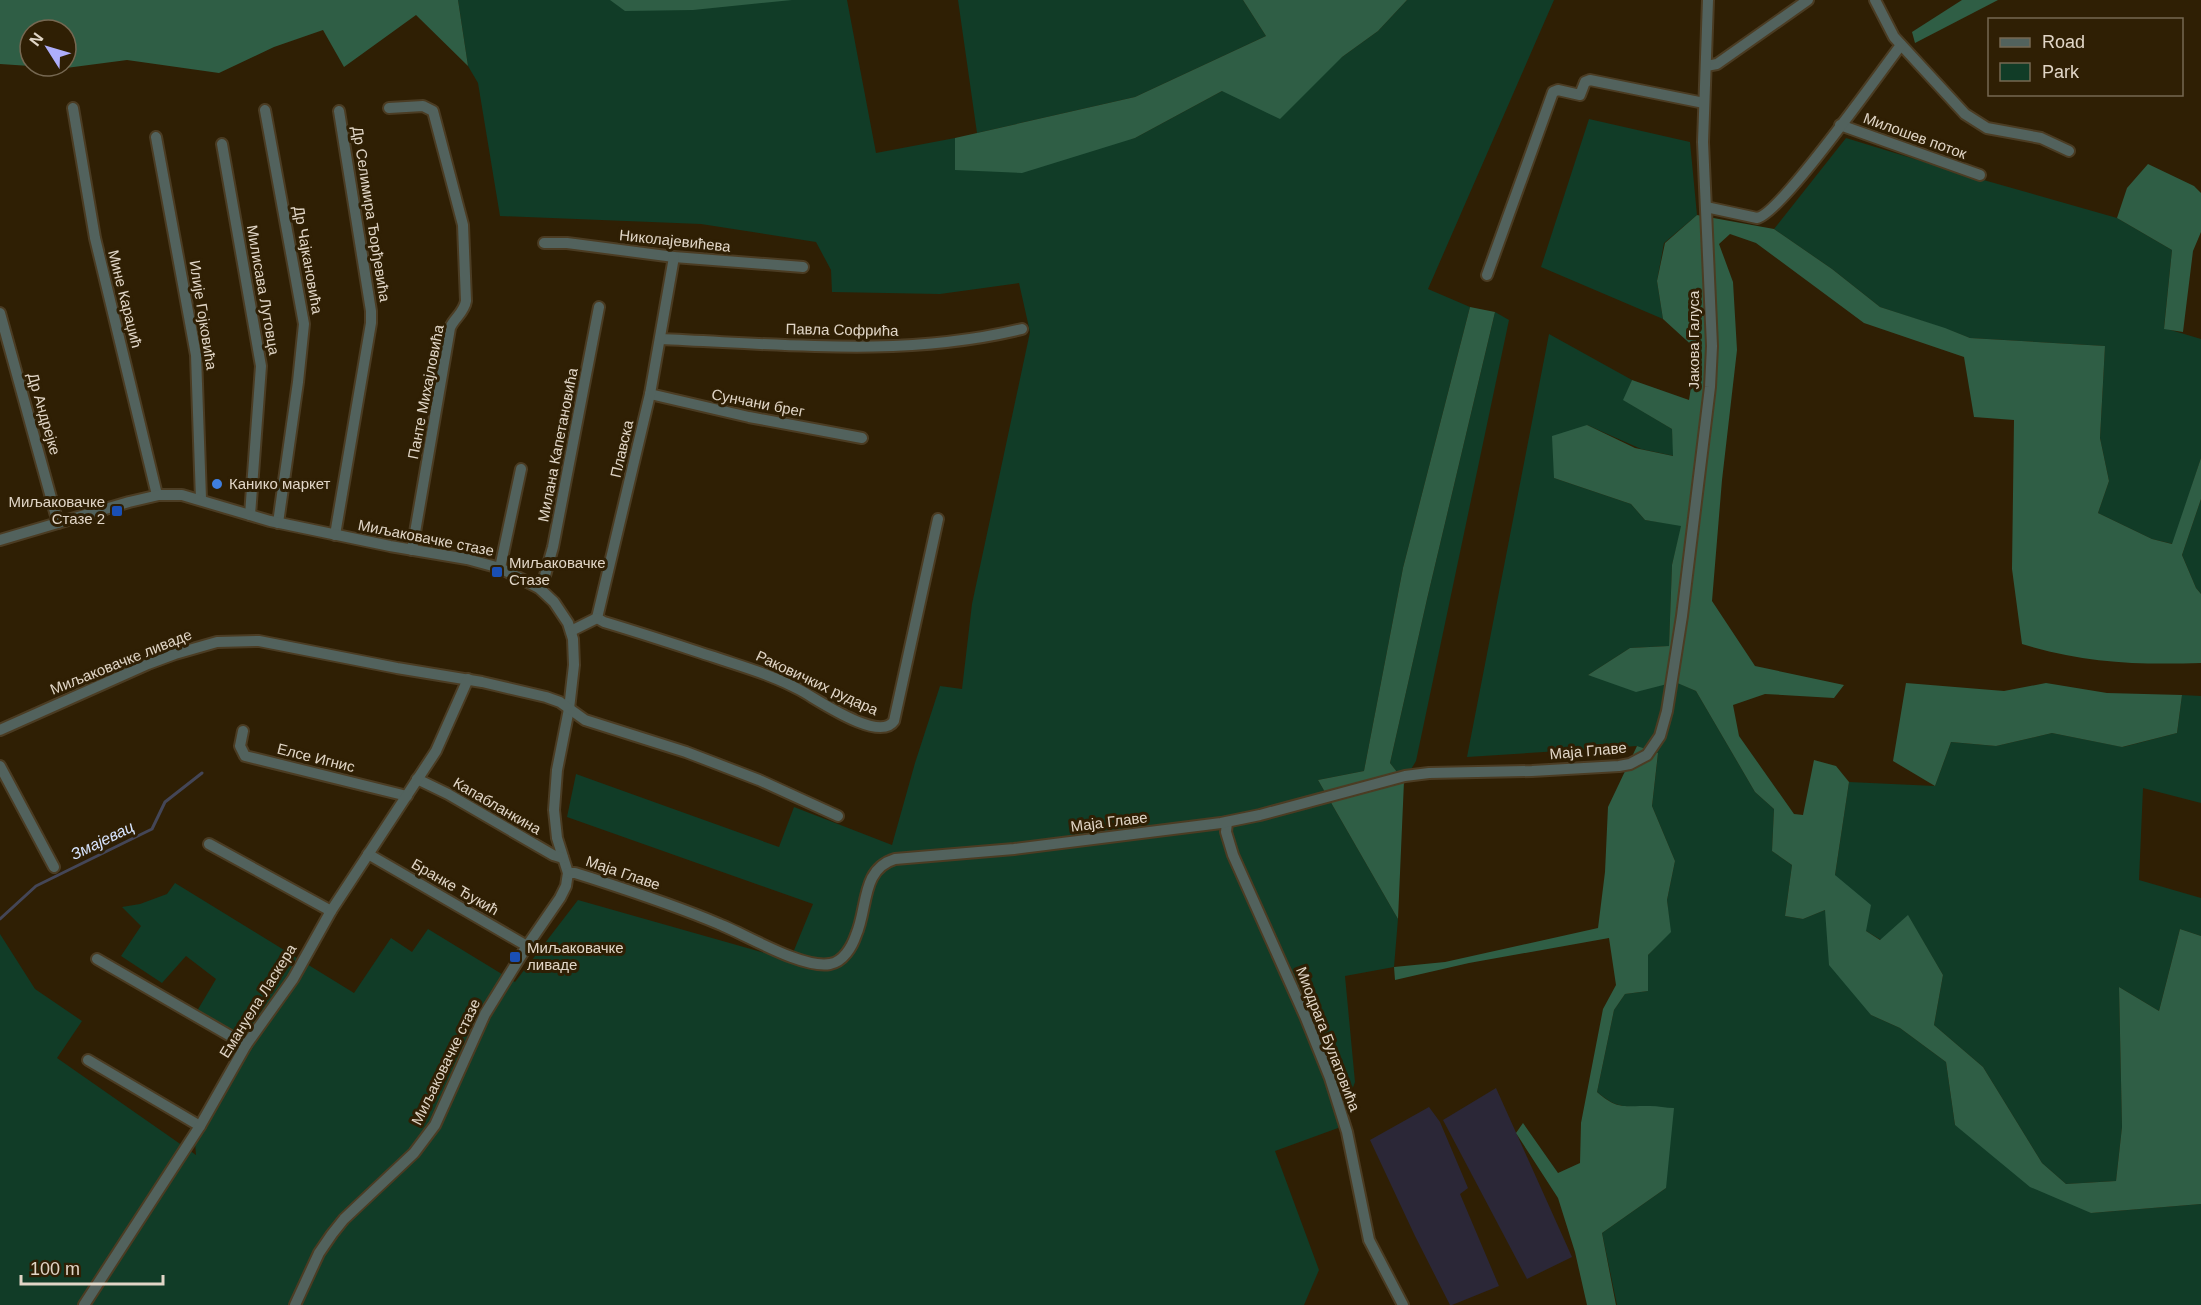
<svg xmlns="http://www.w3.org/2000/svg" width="2201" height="1305" font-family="Arial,sans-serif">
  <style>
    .industrial { fill: #2b2737 }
    .green { fill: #113c27 }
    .forest { fill: #2f5e45 }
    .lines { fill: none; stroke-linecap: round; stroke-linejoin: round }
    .stream { stroke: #444657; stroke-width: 3 }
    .minor-casing { stroke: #4b3c23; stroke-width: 14 }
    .minor { stroke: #52625d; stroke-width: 10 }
    .shop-dot { fill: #3f7fe0; stroke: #2f1f04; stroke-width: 2 }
    .transit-dot { fill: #1a4fb4; stroke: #2f1f04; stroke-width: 2 }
    .labels { text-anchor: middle; stroke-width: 6; stroke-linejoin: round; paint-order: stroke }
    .street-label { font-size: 15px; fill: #e1d6c7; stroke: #2f1f04 }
    .poi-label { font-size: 15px; fill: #e1d6c7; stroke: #2f1f04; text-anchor: start }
    .water-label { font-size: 16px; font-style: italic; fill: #d7e4fe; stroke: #2f1f04 }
  </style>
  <rect width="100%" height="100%" fill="#2f1f04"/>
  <g class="industrial">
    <polygon points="1496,1088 1572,1257 1527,1279 1443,1120"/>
    <polygon points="1429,1107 1440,1122 1468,1188 1460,1194 1499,1286 1452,1305 1450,1305 1415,1236 1370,1140"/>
  </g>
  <g class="green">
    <polygon points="458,0 847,0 876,153 955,138 956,170 1135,138 1222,91 1342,57 1378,31 1407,0 1554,0 1428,289 1470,307 1403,568 1364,771 1318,780 1398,919 1394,967 1345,976 1355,1082 1338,1128 1275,1151 1319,1270 1304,1305 0,1305 0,934 35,989 82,1021 57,1058 196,1155 195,1143 253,1045 197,1011 216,979 186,956 162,983 121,956 141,926 122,907 140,904 167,894 175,883 354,993 391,938 412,952 428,929 515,982 578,900 790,960 813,904 567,817 576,774 779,847 794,807 892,845 915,763 940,686 962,689 972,604 1030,332 1019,283 940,294 832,292 831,270 816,242 701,224 500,216 478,83 468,66"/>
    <polygon points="958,0 1243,0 1266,36 1135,97 977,133"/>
    <polygon points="1589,119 1690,142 1697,215 1664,243 1657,281 1663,319 1541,267"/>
    <polygon points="1846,138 1980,179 2117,218 2172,250 2164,328 2201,339 2201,458 2173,544 2152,539 2098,513 2109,481 2100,438 2105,346 1970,338 1949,330 1880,307 1832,269 1774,229"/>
    <polygon points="1495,312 1509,320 1416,761 1404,781 1390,763 1427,599"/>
    <path d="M1549 334 1632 380 1624 400 1672 429 1674 456 1641 449 1587 425 1554 478 1631 504 1645 520 1682 525 1672 565 1669 646 1630 648 1588 675 1676 682 1696 691 1755 792 1774 809 1772 851 1792 865 1785 916 1803 919 1825 910 1871 1015 1900 1028 1946 1062 1955 1125 2091 1213 2201 1204V1305H1617L1602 1233 1666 1188 1650 1106C1625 1108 1616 1108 1597 1092L1614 1010 1625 994 1648 991V955L1670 931 1667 900 1675 861 1652 806 1658 754 1637 746 1467 757Z"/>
    <polygon points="2201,499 2201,594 2196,588 2182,555"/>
    <polygon points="2182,695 2201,696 2201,803 2143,788 2139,880 2201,898 2201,936 2180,929 2159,1011 2119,987 2122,1127 2116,1181 2066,1184 2042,1163 1983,1067 1934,1025 1943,975 1908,916 1881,940 1866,931 1835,875 1849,782 1935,786 1951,742 1996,746 2052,733 2123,747 2177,733"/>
  </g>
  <g class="forest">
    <polygon points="0,0 458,0 468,66 416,15 344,67 323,30 274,47 219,73 127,60 66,68 36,66 66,66 66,30 30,30 30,66 0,64"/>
    <polygon points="610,0 792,0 693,10 625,11"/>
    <polygon points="1243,0 1407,0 1378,31 1342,57 1280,119 1222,91 1135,138 1022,173 955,170 955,138 1135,97 1266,36"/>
    <polygon points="1962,0 1998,0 1915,43 1912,32"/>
    <polygon points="2148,164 2194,186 2201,193 2201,232 2193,251 2183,332 2164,329 2172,250 2117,218 2127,188"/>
    <path d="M1697 215 1774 229 1832 269 1880 307 1945 328 1970 338 2105 346 2100 438 2109 481 2098 513 2152 539 2172 544 2201 458V499L2182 555 2196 588 2201 594V663C2137 665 2084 663 2022 644L2012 569 2014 420 1974 417 1964 357 1864 323 1756 243 1730 234 1719 244 1733 282 1737 350 1722 480 1712 601 1755 666 1844 685 1834 698 1765 694 1733 705 1739 736 1794 814 1803 815 1814 760 1836 766 1849 782 1835 875 1871 905 1866 931 1880 940 1908 915 1943 975 1934 1025 1983 1067 2042 1163 2066 1184 2116 1181 2122 1127 2119 987 2159 1011 2180 929 2201 936V1204L2091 1213 2030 1187 1955 1125 1946 1062 1900 1028 1871 1015 1829 965 1825 910 1803 919 1785 916 1792 865 1772 851 1774 809 1755 792 1696 691 1675 682 1636 692 1588 675 1630 648 1669 646 1672 565 1681 526 1645 520 1631 504 1554 478 1552 436 1587 425 1635 448 1673 456 1672 429 1623 400 1632 380 1689 400 1697 350 1663 319 1657 281 1665 243Z"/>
    <polygon points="1470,307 1495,312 1427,599 1390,763 1404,781 1398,919 1318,780 1364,771 1403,568"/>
    <polygon points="1906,683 2004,691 2046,683 2107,693 2182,695 2177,733 2122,747 2052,733 1996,746 1951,742 1935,786 1893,761"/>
    <path d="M1637 746 1658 753 1652 806 1675 861 1667 900 1671 932 1648 955V991L1625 994 1614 1010 1597 1092C1619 1111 1624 1105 1650 1106 1658 1106 1666 1108 1674 1108L1666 1188 1602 1233 1616 1305H1587L1575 1252 1558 1198 1516 1133 1523 1123 1558 1173 1580 1163 1581 1123 1603 1009 1616 985 1609 938 1469 963 1395 980 1394 967 1445 962 1598 928 1605 872 1608 807Z"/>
  </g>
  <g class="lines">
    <polyline class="stream" points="0,919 36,886 152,829 165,802 202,773"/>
    <g class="minor-casing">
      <g id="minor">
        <polyline points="1875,0 1894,37 1965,114 1987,128 2041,138 2069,151"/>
        <polyline points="1706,66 1717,64 1808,0"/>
        <polyline points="73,108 95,238 157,495"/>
        <path d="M389 108 423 106 433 111 463 225 466 301C464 313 454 318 450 328L412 550"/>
        <polyline points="265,110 304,324 298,382 278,523"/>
        <polyline points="1840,125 1980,175"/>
        <polyline points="156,137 196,355 201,499"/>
        <polyline points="222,144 261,366 250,515"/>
        <path d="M1706 207 1757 218C1780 215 1881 71 1901 45"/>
        <polyline points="544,243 567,243 674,257 803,267"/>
        <polyline points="1487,275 1553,92 1558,90 1580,95 1585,82 1590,80 1704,103"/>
        <polyline points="0,313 58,523"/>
        <path d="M660 339C781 344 903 358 1022 329"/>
        <polyline points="650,394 749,417 862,438"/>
        <polyline points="335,535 371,323 371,311 339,111"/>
        <polyline points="0,540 129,502 159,495 182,495 270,521 390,546 467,559 500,568 539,588 554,602 568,623 573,639 574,665 569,709 557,770 554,810 557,838 568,873 566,886 560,898 527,946 485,1014 435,1125 414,1153 344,1219 332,1234 319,1253 295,1305"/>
        <polyline points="500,568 521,469"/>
        <polyline points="539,588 544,579 553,547 599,307"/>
        <path d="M597 618 604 622C641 633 677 645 714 657 743 667 773 675 800 690 817 699 879 743 894 721L938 519"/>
        <polyline points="597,618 650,394 674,257"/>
        <polyline points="571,631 597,618"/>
        <polyline points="0,730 148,664 175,654 217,642 259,641 397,668 482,682 546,697 560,702 585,720 686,752 759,780 838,816"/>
        <polyline points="243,731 240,746 245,756 407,796"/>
        <polyline points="0,766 54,867"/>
        <polyline points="417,779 448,794 553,855 563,858"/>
        <polyline points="1227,822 1226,832 1233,855 1305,1016 1330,1078 1347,1132 1369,1240 1403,1305"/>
        <polyline points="209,844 331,911"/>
        <polyline points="368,854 527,946"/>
        <path d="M568 873H575L591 878C634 892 677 906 719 924 747 935 802 969 830 964 843 962 852 947 856 935 868 908 861 869 895 859L1014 849 1221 823 1260 815 1405 776 1429 773 1532 771 1619 766 1630 764 1647 755 1660 736 1667 711 1682 616 1710 387 1712 346 1703 142 1708 0"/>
        <polyline points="97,959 246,1045"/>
        <polyline points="88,1060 200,1126"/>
        <polyline points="84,1305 200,1126 246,1045 293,979 331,911 436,751 468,679"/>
      </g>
    </g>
    <use href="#minor" class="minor"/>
  </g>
  <circle class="shop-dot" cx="217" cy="484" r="6"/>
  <g class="transit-dot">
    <rect x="111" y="505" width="12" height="12" rx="3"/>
    <rect x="491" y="566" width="12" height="12" rx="3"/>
    <rect x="509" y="951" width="12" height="12" rx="3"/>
  </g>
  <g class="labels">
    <g class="street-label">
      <text transform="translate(1915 136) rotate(20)" y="5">Милошев поток</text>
      <text transform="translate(371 214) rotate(81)" y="5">Др Селимира Ђорђевића</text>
      <text transform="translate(675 241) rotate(6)" y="5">Николајевићева</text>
      <text transform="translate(308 260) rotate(80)" y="5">Др Чајкановића</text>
      <text transform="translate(263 290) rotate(80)" y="5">Милисава Лутовца</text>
      <text transform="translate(125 299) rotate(76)" y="5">Мине Караџић</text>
      <text transform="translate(203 315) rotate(81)" y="5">Илије Гојковића</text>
      <text transform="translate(842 330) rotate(1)" y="5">Павла Софрића</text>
      <text transform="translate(1694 340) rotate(-90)" y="5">Јакова Галуса</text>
      <text transform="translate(426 392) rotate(-79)" y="5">Панте Михајловића</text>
      <text transform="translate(758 403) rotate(11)" y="5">Сунчани брег</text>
      <text transform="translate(44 414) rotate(74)" y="5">Др Андрејке</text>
      <text transform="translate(558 445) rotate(-79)" y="5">Милана Капетановића</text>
      <text transform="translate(622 449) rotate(-77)" y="5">Плавска</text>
      <text transform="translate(426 538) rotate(11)" y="5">Миљаковачке стазе</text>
      <text transform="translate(121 662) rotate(-22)" y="5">Миљаковачке ливаде</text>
      <text transform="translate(817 683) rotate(25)" y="5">Раковичких рудара</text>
      <text transform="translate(1588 751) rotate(-5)" y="5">Маја Главе</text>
      <text transform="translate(316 758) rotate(14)" y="5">Елсе Игнис</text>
      <text transform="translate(497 806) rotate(30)" y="5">Капабланкина</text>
      <text transform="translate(1109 822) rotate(-7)" y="5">Маја Главе</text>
      <text transform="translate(623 873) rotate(19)" y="5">Маја Главе</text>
      <text transform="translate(455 887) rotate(30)" y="5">Бранке Ђукић</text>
      <text transform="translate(258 1001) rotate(-58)" y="5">Емануела Ласкера</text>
      <text transform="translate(1328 1039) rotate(69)" y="5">Миодрага Булатовића</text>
      <text transform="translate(446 1062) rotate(-64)" y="5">Миљаковачке стазе</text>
    </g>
    <g class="poi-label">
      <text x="229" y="489">Канико маркет</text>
      <text x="105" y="507" text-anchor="end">Миљаковачке<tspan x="105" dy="17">Стазе 2</tspan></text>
      <text x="509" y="568">Миљаковачке<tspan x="509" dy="17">Стазе</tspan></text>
      <text x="527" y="953">Миљаковачке<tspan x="527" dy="17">ливаде</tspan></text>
    </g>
    <g class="water-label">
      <text transform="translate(102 840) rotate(-26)" y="6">Змајевац</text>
    </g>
  </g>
  <rect x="1988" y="18" width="195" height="78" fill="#2f1f04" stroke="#766852" stroke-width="1.5"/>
  <rect x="2000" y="38" width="30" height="9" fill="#52625d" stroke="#766852" stroke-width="1.5"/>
  <text x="2042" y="48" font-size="18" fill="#e1d6c7">Road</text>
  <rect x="2000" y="63" width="30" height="18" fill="#113c27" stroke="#766852" stroke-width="1.5"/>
  <text x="2042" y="78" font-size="18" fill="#e1d6c7">Park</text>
  <g transform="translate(48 48) rotate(307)"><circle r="28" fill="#2f1f04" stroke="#766852" stroke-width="1.5"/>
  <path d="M0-4.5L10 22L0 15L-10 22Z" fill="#aeaefb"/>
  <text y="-9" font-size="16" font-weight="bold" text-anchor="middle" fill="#e1d6c7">N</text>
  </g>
  <path d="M21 1275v9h142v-9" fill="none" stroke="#e1d6c7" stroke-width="3"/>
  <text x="30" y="1275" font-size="18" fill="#e1d6c7" stroke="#2f1f04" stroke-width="4.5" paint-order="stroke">100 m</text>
</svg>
